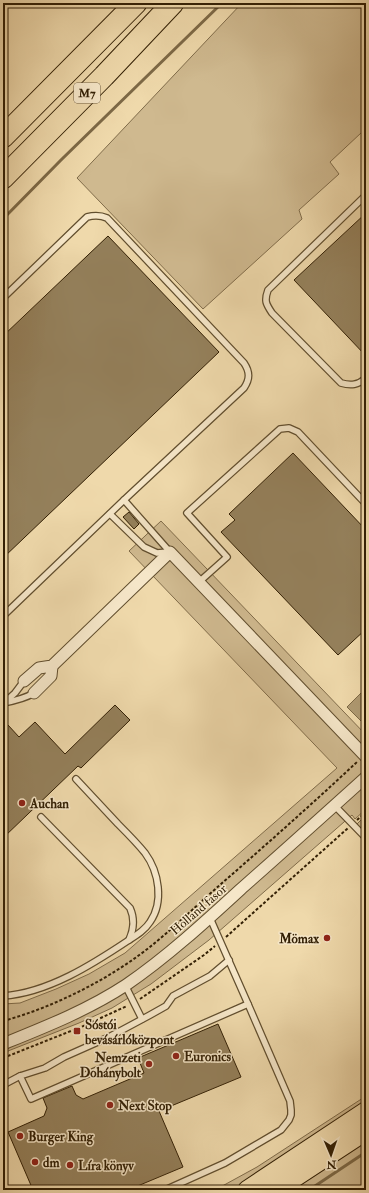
<svg xmlns="http://www.w3.org/2000/svg" width="369" height="1193" font-family="'IM FELL Double Pica',serif">
  <style>
    .green { fill: #cfb98f; stroke: #806c4a }
    .water { fill: #af9a72; stroke: #7d6946 }
    .lines { fill: none; stroke-linecap: round; stroke-linejoin: round }
    .stream { stroke: #7d6946; stroke-width: 3 }
    .building { fill: #94805b; stroke: #321f04 }
    .service-casing { stroke: #614e2e; stroke-width: 8 }
    .minor-casing { stroke: #614e2e; stroke-width: 13 }
    .primary-casing { stroke: #321f04; stroke-width: 20 }
    .motorway-casing { stroke: #321f04; stroke-width: 23 }
    .path { stroke: #321f04; stroke-width: 2; stroke-dasharray: 3 2; stroke-linecap: butt }
    .service { stroke: #f5e6c8; stroke-width: 5.5 }
    .minor { stroke: #f5e6c8; stroke-width: 11 }
    .primary { stroke: #efd9ab; stroke-width: 18 }
    .motorway { stroke: #efd9ab; stroke-width: 21 }
    .poi-dot { fill: #8f2418; stroke: #f5e6c8; stroke-width: 1.5 }
    .labels { text-anchor: middle; stroke-width: 3; stroke-linejoin: round; paint-order: stroke }
    .shield { fill: #f5e6c8; stroke: #6c5b3f; stroke-width: 1 }
    .shield-label { font-size: 12px; font-weight: bold; fill: #321f04 }
    .poi-label { font-size: 13px; font-weight: bold; fill: #321f04; stroke: #f5e6c8; text-anchor: start }
    .street-label { font-size: 13px; fill: #321f04; stroke: #f5e6c8 }
  </style>
  <rect width="100%" height="100%" fill="#efd9ab"/>
  <filter id="stains"><feTurbulence type="fractalNoise" baseFrequency=".005" numOctaves="4"/><feColorMatrix values="0 0 0 0 .2 0 0 0 0 .09 0 0 0 0 .02 0 0 0 .5 -.17"/></filter>
  <radialGradient id="worn" r=".72"><stop offset=".6" stop-color="#630" stop-opacity="0"/><stop offset="1" stop-color="#630" stop-opacity=".3"/></radialGradient>
  <g class="green">
    <polygon points="242,3 366,3 366,138 361,133 330,162 339,174 299,210 302,219 203,309 77,178"/>
    <polygon points="161,521 366,735 366,809 355,819 352,815 209,940 151,984 112,1008 79,1023 8,1051 3,1058 3,1004 20,1003 56,989 89,974 125,953 337,768 129,551"/>
    <polygon points="366,815 366,829 364,832 357,824"/>
    <polygon points="366,1096 366,1190 215,1190 257,1167"/>
  </g>
  <polygon class="water" points="365,689 366,724 365,725 347,707"/>
  <g class="lines">
    <g class="stream">
      <polyline points="3,219 61,160 222,3"/>
      <polyline points="309,1190 366,1152"/>
    </g>
  </g>
  <g class="building">
    <polygon points="366,213 366,356 294,280"/>
    <polygon points="108,236 219,352 3,558 3,336"/>
    <polygon points="293,453 366,530 366,629 338,655 221,532 235,520 229,514"/>
    <polygon points="129,512 139,524 134,529 123,517"/>
    <polygon points="115,705 130,720 81,768 78,766 3,838 3,729 8,725 19,737 35,722 65,754"/>
    <polygon points="218,1024 241,1077 159,1111 183,1167 128,1190 33,1190 8,1132 44,1116 47,1108 43,1098 72,1086 76,1095 83,1099 144,1073 138,1058"/>
  </g>
  <g class="lines">
    <g class="service-casing">
      <g id="service">
        <path d="M366 195 268 290C264 301 266 304 272 313L341 383C351 386 358 385 366 378"/>
        <path d="M3 298 87 217C95 215 100 215 107 218L244 363C250 372 250 379 244 388L124 500 3 616"/>
        <polyline points="124,500 170,552"/>
        <polyline points="110,514 144,547 157,553 168,552"/>
        <polyline points="199,582 227,557 187,513 280,429 289,428 298,432 366,504"/>
        <path d="M3 703C14 701 24 699 34 693"/>
        <polyline points="4,703 15,693 24,681"/>
        <path d="M76 779C90 794 104 809 118 824 127 833 137 843 145 853 159 872 164 902 150 922 145 930 137 935 129 940"/>
        <polyline points="334,805 366,838"/>
        <polyline points="229,960 210,976 173,996 166,1006 150,1015 109,1037 64,1057 45,1068 20,1076 31,1099 248,1004"/>
        <polyline points="125,985 142,1019"/>
        <path d="M3 996C48 993 93 964 129 940 134 929 135 919 130 908L41 817"/>
        <polyline points="3,1085 20,1076"/>
        <polyline points="165,1190 225,1163 281,1130 289,1120 291,1115 291,1110 290,1101 248,1004 210,918"/>
      </g>
    </g>
    <g class="minor-casing">
      <g id="minor">
        <polyline points="24,681 39,668 52,666 170,552 366,757"/>
        <polyline points="34,693 51,676 52,666"/>
        <path d="M3 1044C45 1027 88 1010 126 985 167 957 205 922 242 888 284 851 325 814 366 777"/>
      </g>
    </g>
    <g class="primary-casing">
      <g id="primary">
        <polyline points="247,1190 366,1111"/>
        <polyline points="276,1190 366,1131"/>
      </g>
    </g>
    <g class="motorway-casing">
      <g id="motorway">
        <polyline points="3,137 136,3"/>
        <polyline points="3,178 104,76 173,3"/>
      </g>
    </g>
    <g class="path">
      <polyline points="357,820 366,812"/>
      <polyline points="226,937 348,828"/>
      <polyline points="140,999 204,955 215,946"/>
      <path d="M3 1021C55 1007 114 977 156 942 178 924 199 903 221 884 267 844 312 804 357 762"/>
      <polyline points="3,1058 81,1027 127,1006"/>
    </g>
    <use href="#service" class="service"/>
    <use href="#minor" class="minor"/>
    <use href="#primary" class="primary"/>
    <use href="#motorway" class="motorway"/>
  </g>
  <g class="poi-dot">
    <circle cx="22" cy="803" r="4"/>
    <circle cx="327" cy="938" r="4"/>
    <rect x="73" y="1027" width="8" height="8" rx="2"/>
    <circle cx="176" cy="1056" r="4"/>
    <circle cx="149" cy="1064" r="4"/>
    <circle cx="110" cy="1105" r="4"/>
    <circle cx="20" cy="1136" r="4"/>
    <circle cx="35" cy="1162" r="4"/>
    <circle cx="70" cy="1165" r="4"/>
  </g>
  <g class="labels">
    <rect class="shield" x="74" y="83" width="26" height="20" rx="3"/>
    <g class="shield-label">
      <text x="87" y="97">M7</text>
    </g>
    <g class="poi-label">
      <text x="30" y="808">Auchan</text>
      <text x="319" y="943" text-anchor="end">Mömax</text>
      <text x="85" y="1029">Sóstói<tspan x="85" dy="15">bevásárlóközpont</tspan></text>
      <text x="184" y="1061">Euronics</text>
      <text x="141" y="1062" text-anchor="end">Nemzeti<tspan x="141" dy="15">Dohánybolt</tspan></text>
      <text x="118" y="1110">Next Stop</text>
      <text x="28" y="1141">Burger King</text>
      <text x="43" y="1167">dm</text>
      <text x="78" y="1170">Líra könyv</text>
    </g>
    <g class="street-label">
      <text transform="translate(198 909) rotate(-41)" y="5">Holland fasor</text>
    </g>
  </g>
  <rect width="369" height="1193" fill="none" stroke="#efd9ab" stroke-width="16"/>
  <rect x="4" y="4" width="361" height="1185" fill="none" stroke="#321f04" stroke-width="2"/>
  <rect x="8" y="8" width="353" height="1177" fill="none" stroke="#321f04"/>
  <g transform="translate(331 1155) rotate(178)" stroke="#f5e6c8" stroke-width="3" paint-order="stroke">
  <path d="M0-3L7 15L0 10L-7 15Z" fill="#321f04"/>
  <text y="-6" font-size="11" font-weight="bold" text-anchor="middle" fill="#321f04">N</text>
  </g>
  <rect width="100%" height="100%" filter="url(#stains)"/>
  <rect width="100%" height="100%" fill="url(#worn)"/>
</svg>
